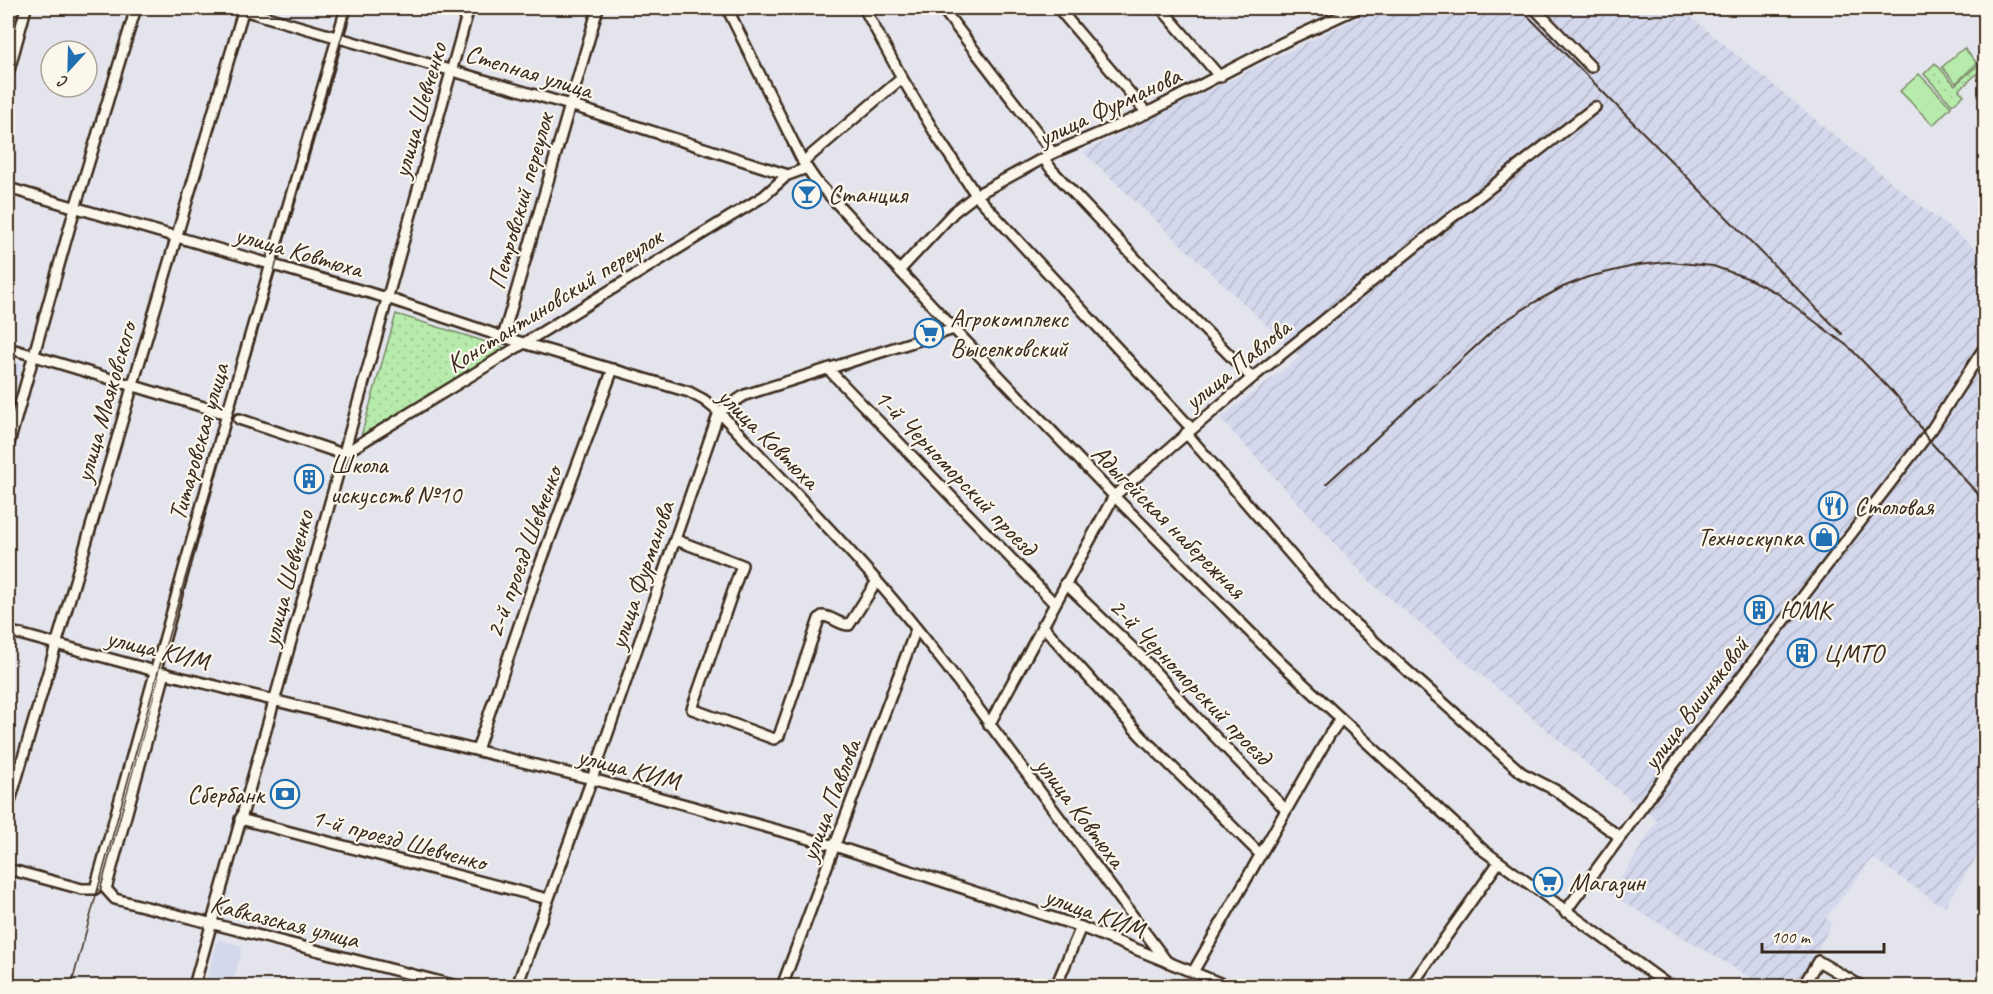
<svg xmlns="http://www.w3.org/2000/svg" width="1993" height="994" font-family="Caveat,sans-serif">
  <style>
    .built { fill: #d4d8ec }
    .industrial { fill: url(#industrial-furrows) }
    .park { fill: url(#park-dots); stroke: #798a65; stroke-width: 1.5 }
    .garden { fill: #b7ebac; stroke: #798a65; stroke-width: 1.5 }
    .lines { fill: none; stroke-linecap: round; stroke-linejoin: round }
    .minor-casing { stroke: #3b2a1e; stroke-width: 14 }
    .minor { stroke: #fbf7ec; stroke-width: 9 }
    .tram { stroke: #3b2a1e; stroke-width: 1.5 }
    .rail { stroke: #3b2a1e; stroke-width: 2 }
    .labels { text-anchor: middle; stroke-width: 4.5; stroke-linejoin: round; paint-order: stroke }
    .street-label { font-size: 26px; fill: #3b2a1e; stroke: #fbf7ec }
    .poi-label { font-size: 26px; fill: #3b2a1e; stroke: #fbf7ec; text-anchor: start }
  </style>
  <defs>
    <pattern id="industrial-furrows" width="10" height="10" patternUnits="userSpaceOnUse" patternTransform="scale(1.5)"><rect width="10" height="10" fill="#d4d8ec"/><path d="M-1 1l2-2M0 10L10 0M9 11l2-2" fill="none" stroke="#b7baca"/></pattern>
    <pattern id="park-dots" width="8" height="8" patternUnits="userSpaceOnUse" patternTransform="scale(1.5)"><rect width="8" height="8" fill="#b7ebac"/><path d="M2 2h.1M6 6h.1" fill="none" stroke="#9eca94" stroke-width="1.8" stroke-linecap="round"/></pattern>
  </defs>
  <rect width="100%" height="100%" fill="#e4e5ec"/>
  <filter id="ink" filterUnits="userSpaceOnUse"><feTurbulence type="fractalNoise" baseFrequency=".0167" numOctaves="2"/><feDisplacementMap in="SourceGraphic" scale="12" xChannelSelector="R" yChannelSelector="G"/><feConvolveMatrix kernelMatrix="1 2 1 2 8 2 1 2 1" color-interpolation-filters="sRGB"/></filter>
  <g filter="url(#ink)">
    <g class="built">
      <polygon points="8,360 22,364 8,415"/>
      <polygon points="218,939 243,946 232,986 205,986"/>
    </g>
    <polygon class="industrial" points="1377,8 1680,8 1889,180 1985,256 1985,844 1945,906 1940,903 1938,904 1873,858 1826,918 1832,923 1799,986 1765,986 1611,895 1657,820 1635,804 1370,582 1220,418 1300,357 1083,152"/>
    <g class="park">
      <polygon points="1935,63 1955,85 1978,65 1981,70 1959,90 1964,95 1952,105 1924,74"/>
      <polygon points="396,314 506,348 361,436"/>
    </g>
    <g class="garden">
      <polygon points="1964,48 1977,63 1956,83 1942,67"/>
      <polygon points="1919,74 1951,107 1933,125 1900,91"/>
    </g>
    <g class="lines">
      <g class="minor-casing">
        <g id="minor">
          <polyline points="236,8 570,105 788,175 807,168"/>
          <polyline points="727,8 803,162 816,181 954,329 1114,496 1281,663 1483,850 1669,986"/>
          <polyline points="864,8 902,78 938,138 976,195 1191,428"/>
          <polyline points="942,8 1053,153"/>
          <polyline points="1058,8 1147,113"/>
          <polyline points="1161,8 1220,77"/>
          <polyline points="1534,8 1591,67"/>
          <polyline points="8,74 26,8"/>
          <polyline points="1044,159 1052,170 1149,273 1252,378"/>
          <polyline points="803,162 902,78"/>
          <path d="M8 188 387 298 503 337 689 392 704 400 719 412C771 467 824 522 875 579 901 608 924 638 948 668L1167 962"/>
          <polyline points="899,271 954,212 976,195 1053,153 1147,113 1284,42 1358,8"/>
          <polyline points="503,337 598,8"/>
          <polyline points="8,348 227,414"/>
          <polyline points="828,369 1054,603"/>
          <polyline points="239,419 343,454"/>
          <polyline points="1186,433 1337,608 1522,773 1555,790 1620,837"/>
          <polyline points="8,447 75,208 136,8"/>
          <polyline points="343,454 764,196 784,178"/>
          <path d="M676 540 742 565 692 709 774 739 779 736 819 619 822 616C832 616 839 625 849 625L877 581"/>
          <polyline points="1065,583 1141,656 1195,716 1286,810"/>
          <polyline points="1042,625 1141,736 1261,855"/>
          <polyline points="8,631 155,671 592,779 835,846 1081,927 1227,986"/>
          <polyline points="165,673 106,889 115,899 457,986"/>
          <polyline points="989,725 1114,496 1252,378 1446,222 1595,107"/>
          <polyline points="477,750 534,581 613,369"/>
          <polyline points="8,808 244,8"/>
          <polyline points="240,819 548,899"/>
          <polyline points="8,869 82,889 95,889 227,414 346,8"/>
          <polyline points="1565,912 1674,764 1932,429 1986,345"/>
          <polyline points="1193,972 1330,734 1341,719"/>
          <polyline points="194,986 469,8"/>
          <polyline points="517,986 592,779 719,412 745,395 954,329"/>
          <polyline points="782,986 916,629"/>
          <polyline points="1056,986 1081,927"/>
          <polyline points="1411,986 1499,862"/>
          <polyline points="1803,986 1818,961 1861,986"/>
        </g>
      </g>
      <use href="#minor" class="minor"/>
      <polyline class="tram" points="71,986 158,672 350,8"/>
      <g class="rail">
        <polyline points="1520,8 1842,334"/>
        <polyline points="1892,390 1918,423 1926,437 1986,503"/>
        <polyline points="1326,484 1500,324 1535,302 1563,287 1588,277 1638,265 1668,262 1713,266 1747,278 1777,293 1850,348 1896,396"/>
      </g>
    </g>
  </g>
  <defs>
    <g id="bar-ring" transform="scale(1.5)"><circle r="9.5" fill="#fbf7ec" stroke="#1f6fb2" stroke-width="1.5"/><path d="M-6-5H6L.8 .8V4.5H3.5V6h-7V4.5H-.8V.8Z" fill="#1f6fb2"/></g>
    <g id="supermarket-ring" transform="scale(1.5)"><circle r="9.5" fill="#fbf7ec" stroke="#1f6fb2" stroke-width="1.5"/><path d="M-6-5.5h2.5l.6 2H6L4.5 2H-2.5L-4.4-4H-6ZM-1.5 3.2a1.3 1.3 0 1 0 .1 0ZM3 3.2a1.3 1.3 0 1 0 .1 0Z" fill="#1f6fb2"/></g>
    <g id="building-ring" transform="scale(1.5)"><circle r="9.5" fill="#fbf7ec" stroke="#1f6fb2" stroke-width="1.5"/><path d="M-4-6H4V6H1V3H-1V6H-4ZM-2.5-4.3h1.7v1.8h-1.7ZM.8-4.3h1.7v1.8H.8ZM-2.5-1h1.7V.8h-1.7ZM.8-1h1.7V.8H.8Z" fill="#1f6fb2"/></g>
    <g id="restaurant-ring" transform="scale(1.5)"><circle r="9.5" fill="#fbf7ec" stroke="#1f6fb2" stroke-width="1.5"/><path d="M-5-6h1v4h1v-4h1v4h1v-4h1v5L-1.5 .5V6h-2V.5L-5-1ZM5-6V6H3V1.5H1.5Q1.5-4 5-6Z" fill="#1f6fb2"/></g>
    <g id="shop-ring" transform="scale(1.5)"><circle r="9.5" fill="#fbf7ec" stroke="#1f6fb2" stroke-width="1.5"/><path d="M-5-2.5h2.3a2.7 3.5 0 0 1 5.4 0H5L5.5 6h-11ZM-1.5-2.5h3a1.5 2.3 0 0 0-3 0Z" fill="#1f6fb2"/></g>
    <g id="bank-ring" transform="scale(1.5)"><circle r="9.5" fill="#fbf7ec" stroke="#1f6fb2" stroke-width="1.5"/><path d="M-6-4H6V4H-6ZM0-2.3a2.3 2.3 0 1 0 0 4.6a2.3 2.3 0 1 0 0-4.6Z" fill="#1f6fb2"/></g>
  </defs>
  <g fill-rule="evenodd">
    <use href="#bar-ring" x="807" y="194"/>
    <use href="#supermarket-ring" x="929" y="333"/>
    <use href="#building-ring" x="309" y="479"/>
    <use href="#restaurant-ring" x="1833" y="506"/>
    <use href="#shop-ring" x="1824" y="537"/>
    <use href="#building-ring" x="1759" y="610"/>
    <use href="#building-ring" x="1802" y="653"/>
    <use href="#bank-ring" x="285" y="794"/>
    <use href="#supermarket-ring" x="1548" y="882"/>
  </g>
  <g class="labels">
    <g class="street-label">
      <text transform="translate(529 71) rotate(17)" y="9">Степная улица</text>
      <text transform="translate(1109 106) rotate(-25)" y="9">улица Фурманова</text>
      <text transform="translate(419 110) rotate(-74)" y="9">улица Шевченко</text>
      <text transform="translate(520 201) rotate(-74)" y="9">Петровский переулок</text>
      <text transform="translate(299 251) rotate(16)" y="9">улица Ковтюха</text>
      <text transform="translate(554 300) rotate(-32)" y="9">Константиновский переулок</text>
      <text transform="translate(1237 364) rotate(-39)" y="9">улица Павлова</text>
      <text transform="translate(105 402) rotate(-74)" y="9">улица Маяковского</text>
      <text transform="translate(769 438) rotate(45)" y="9">улица Ковтюха</text>
      <text transform="translate(198 442) rotate(-74)" y="9">Титаровская улица</text>
      <text transform="translate(956 472) rotate(46)" y="9">1-й Черноморский проезд</text>
      <text transform="translate(1169 521) rotate(45)" y="9">Адыгейская набережная</text>
      <text transform="translate(523 552) rotate(-70)" y="9">2-й проезд Шевченко</text>
      <text transform="translate(641 575) rotate(-71)" y="9">улица Фурманова</text>
      <text transform="translate(287 578) rotate(-75)" y="9">улица Шевченко</text>
      <text transform="translate(158 649) rotate(14)" y="9">улица КИМ</text>
      <text transform="translate(1191 681) rotate(46)" y="9">2-й Черноморский проезд</text>
      <text transform="translate(1695 703) rotate(-53)" y="9">улица Вишняковой</text>
      <text transform="translate(629 768) rotate(15)" y="9">улица КИМ</text>
      <text transform="translate(830 800) rotate(-69)" y="9">улица Павлова</text>
      <text transform="translate(1081 812) rotate(53)" y="9">улица Ковтюха</text>
      <text transform="translate(399 839) rotate(15)" y="9">1-й проезд Шевченко</text>
      <text transform="translate(1095 912) rotate(20)" y="9">улица КИМ</text>
      <text transform="translate(285 921) rotate(14)" y="9">Кавказская улица</text>
    </g>
    <g class="poi-label">
      <text x="828" y="203">Станция</text>
      <text x="950" y="327">Агрокомплекс<tspan x="950" dy="30">Выселковский</tspan></text>
      <text x="330" y="473">Школа<tspan x="330" dy="30">искусств №10</tspan></text>
      <text x="1854" y="515">Столовая</text>
      <text x="1803" y="546" text-anchor="end">Техноскупка</text>
      <text x="1780" y="619">ЮМК</text>
      <text x="1823" y="662">ЦМТО</text>
      <text x="264" y="803" text-anchor="end">Сбербанк</text>
      <text x="1569" y="891">Магазин</text>
    </g>
  </g>
  <rect width="1993" height="994" fill="none" stroke="#fbf7ec" stroke-width="30"/>
  <rect x="15" y="15" width="1963" height="964" fill="none" stroke="#3b2a1e" stroke-width="2" filter="url(#ink)"/>
  <g transform="translate(69 69) rotate(202)"><circle r="28" fill="#fbf7ec" stroke="#aea59a" stroke-width="1.5"/>
  <path d="M0-4.5L10 22L0 15L-10 22Z" fill="#1f6fb2"/>
  <text y="-9" font-size="16" font-weight="bold" text-anchor="middle" fill="#3b2a1e">С</text>
  </g>
  <path d="M1762 943v9h122v-9" fill="none" stroke="#3b2a1e" stroke-width="3"/>
  <text x="1771" y="943" font-size="18" fill="#3b2a1e" stroke="#fbf7ec" stroke-width="4.5" paint-order="stroke">100 m</text>
</svg>
